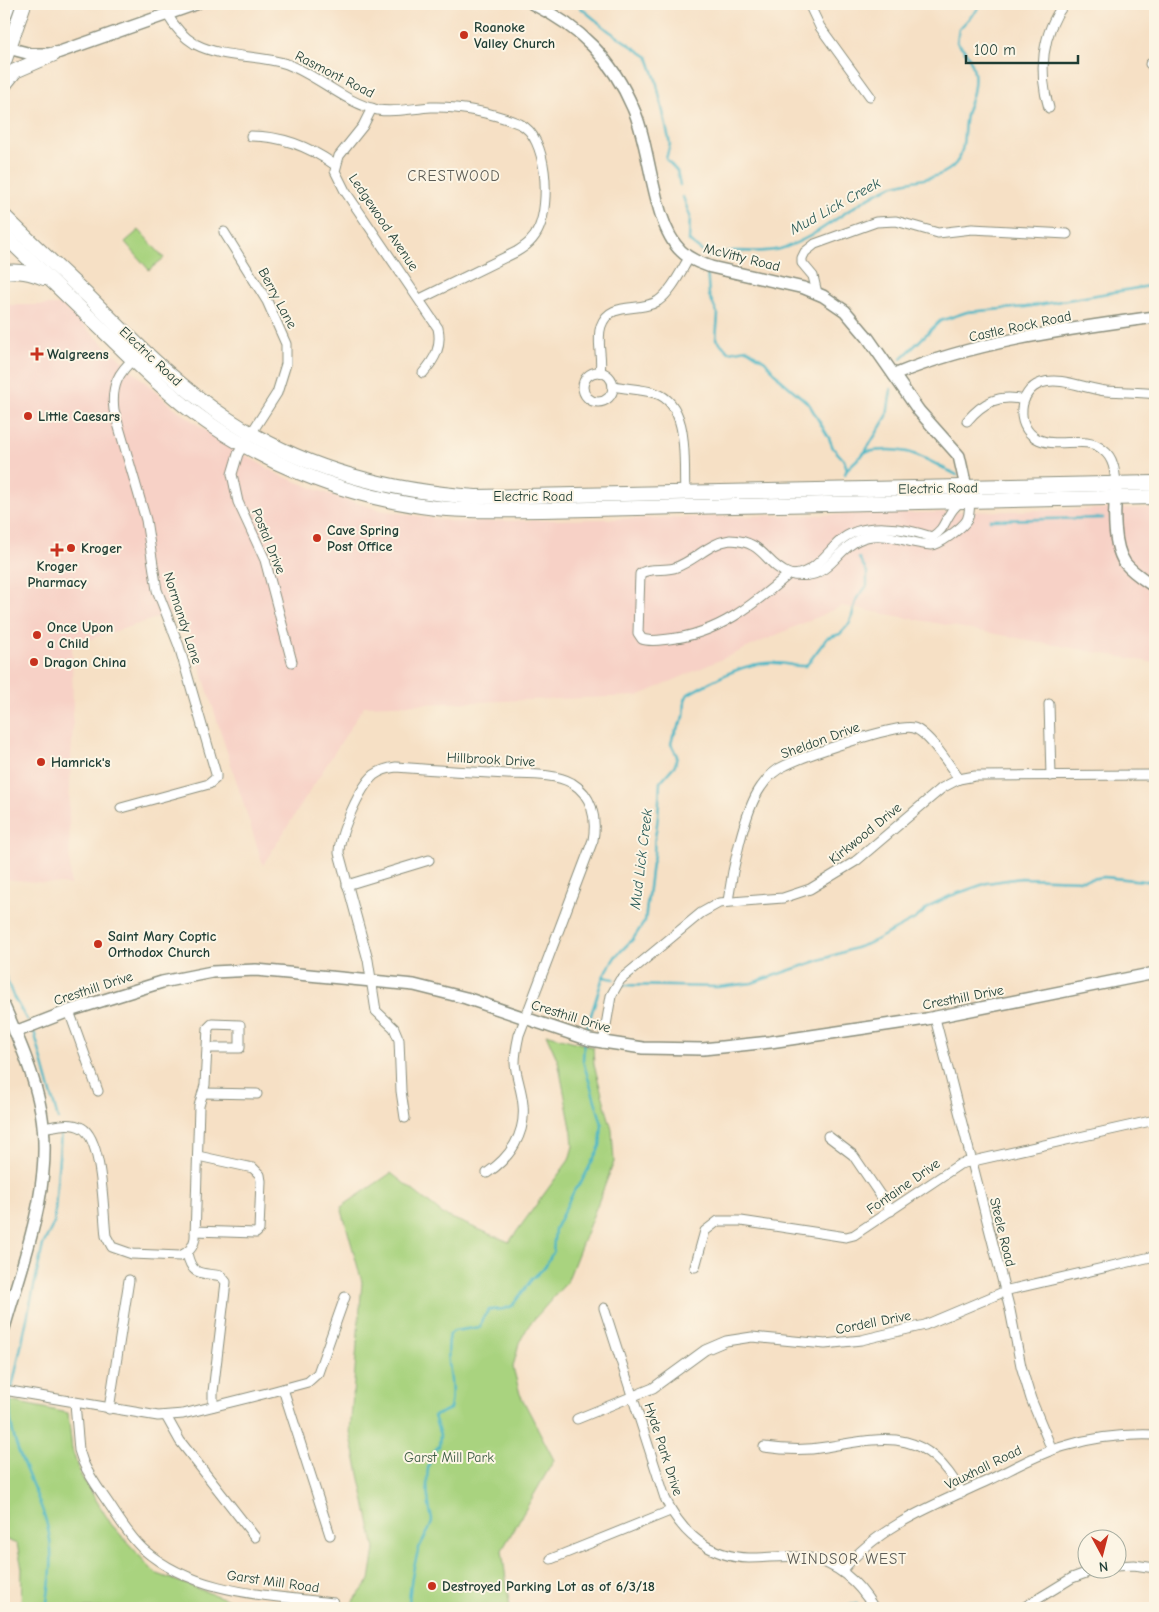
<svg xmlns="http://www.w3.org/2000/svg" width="1159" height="1612" font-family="'Comic Neue',sans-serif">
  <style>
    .built { fill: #f7d1c6 }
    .green { fill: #a9d37f; stroke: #64885a }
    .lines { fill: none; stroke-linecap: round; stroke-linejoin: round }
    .stream { stroke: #4ab6c5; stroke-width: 2.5 }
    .minor-casing { stroke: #8a8e7c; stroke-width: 11 }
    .tertiary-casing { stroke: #8a8e7c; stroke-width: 14 }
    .primary-casing { stroke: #8a8e7c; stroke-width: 16 }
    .minor { stroke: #fff; stroke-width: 9 }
    .tertiary { stroke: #fff; stroke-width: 11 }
    .primary { stroke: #fff; stroke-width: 14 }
    .poi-dot { fill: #c8321e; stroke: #fcf5e5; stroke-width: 2 }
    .labels { text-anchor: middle; stroke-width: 4; stroke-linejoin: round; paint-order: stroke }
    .poi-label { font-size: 14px; font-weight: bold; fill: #1f3d34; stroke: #fcf5e5; text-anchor: start }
    .street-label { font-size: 14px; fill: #1f3d34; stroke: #fcf5e5 }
    .park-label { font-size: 14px; fill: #3b5b43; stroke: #fcf5e5 }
    .neighbourhood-label { font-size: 15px; letter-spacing: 1px; fill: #5d5d56; stroke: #fcf5e5 }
    .water-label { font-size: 15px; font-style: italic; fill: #2a5b58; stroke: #fcf5e5 }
  </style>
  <rect width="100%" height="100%" fill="#fcf5e5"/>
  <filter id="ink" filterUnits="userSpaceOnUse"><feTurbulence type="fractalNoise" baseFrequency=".02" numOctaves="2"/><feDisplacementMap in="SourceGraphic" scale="10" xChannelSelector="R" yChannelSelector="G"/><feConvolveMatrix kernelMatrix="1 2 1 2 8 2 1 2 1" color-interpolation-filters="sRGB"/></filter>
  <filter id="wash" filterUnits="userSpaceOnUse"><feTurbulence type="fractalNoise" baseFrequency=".0096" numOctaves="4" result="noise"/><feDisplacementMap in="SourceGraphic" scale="20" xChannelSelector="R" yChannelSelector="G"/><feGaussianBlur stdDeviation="1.12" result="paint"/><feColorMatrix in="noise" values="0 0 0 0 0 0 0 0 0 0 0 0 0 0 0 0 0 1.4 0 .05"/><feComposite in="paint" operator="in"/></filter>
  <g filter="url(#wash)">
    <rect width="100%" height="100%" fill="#f6e0c5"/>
    <polygon class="built" points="4,305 61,305 168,403 216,438 279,475 334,496 380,510 455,522 1155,508 1155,663 842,606 638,696 364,706 263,865 182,610 72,645 73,720 69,806 70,885 4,879"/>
    <g class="green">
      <polygon points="139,230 164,258 149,270 125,242"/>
      <polygon points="546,1034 593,1047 594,1065 612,1130 614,1162 567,1282 529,1325 519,1343 513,1367 520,1394 554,1460 502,1550 510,1608 348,1608 370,1580 375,1549 350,1432 362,1282 341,1207 391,1173 444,1215 509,1242 569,1160 573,1146 572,1133 558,1061"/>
      <polygon points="4,1400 68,1413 72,1449 80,1474 111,1524 155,1573 248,1607 265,1608 21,1608 22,1568 17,1544 4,1539"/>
    </g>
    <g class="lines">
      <g class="stream">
        <polyline points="576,4 609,31 648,57 656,80 670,144 666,159 677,171 680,185"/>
        <polyline points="683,197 690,216 689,241 709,257"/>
        <path d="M709 257C717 255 726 251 735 251 751 251 763 253 780 249 821 237 851 203 889 187 910 178 941 182 956 163 968 147 961 125 968 108 978 83 978 62 957 42L959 29 979 8 978 4"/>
        <polyline points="707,269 709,295 718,315 716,339 729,352 747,349 765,361 780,379 809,404 829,438 833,448 844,460 847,469 845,474"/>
        <polyline points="901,359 940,321 967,312 1026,307 1155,285"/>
        <path d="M865 452C909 445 919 456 957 475"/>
        <polyline points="847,469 865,452 887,416 891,389"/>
        <polyline points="990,520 1103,518"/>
        <polyline points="4,973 13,996 27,1020"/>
        <polyline points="603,977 614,979"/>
        <polyline points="624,985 718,987 752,983 870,943 915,919 933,904 950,896 987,883 1021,878 1083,880 1104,877 1155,882"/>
        <polyline points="34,1031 58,1119"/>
        <path d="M585 1034 603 977 615 957 633 939 645 921 652 863C656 854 653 846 655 837 659 818 659 800 660 782L675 765 677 756 671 744 673 736 684 717 685 700 688 694C714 680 746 661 776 663 788 663 792 667 806 666L827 638 840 634 850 623 857 598 867 586V572L859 558"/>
        <polyline points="12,1388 43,1245 54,1223 61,1131"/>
        <path d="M11 1394C4 1439 34 1480 46 1521 55 1553 51 1577 46 1608"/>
        <path d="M409 1608C409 1590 413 1569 418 1551 421 1540 432 1530 432 1520 432 1515 429 1510 429 1505 426 1486 425 1459 439 1446L440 1435 434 1416 450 1409C456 1384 444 1359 450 1334L454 1331 480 1327 482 1319 489 1310 504 1309 512 1306 532 1279 545 1267 553 1252 555 1229 575 1189 581 1183 600 1146 602 1124 583 1061 584 1041"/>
        <polyline points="843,1608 857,1603"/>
      </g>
    </g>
  </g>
  <g filter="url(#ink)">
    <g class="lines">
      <g class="minor-casing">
        <g id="minor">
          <polyline points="809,4 820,27 870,96"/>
          <path d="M167 14C174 26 183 37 195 44 224 59 257 54 287 64 319 76 345 103 378 110 395 113 414 108 431 107 459 106 494 113 520 124 548 137 550 203 539 228 534 240 526 246 516 252L420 299"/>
          <polyline points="1150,64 1155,61"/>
          <path d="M372 108 363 126 339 156 335 171 345 191 438 328C442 347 435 359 423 373"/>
          <path d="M1049 108C1038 73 1042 33 1064 4"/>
          <path d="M251 136C283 136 310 147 335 165"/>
          <polyline points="224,232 267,301 286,344 286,364 277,393 238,454 232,474 238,502 265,560 292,662"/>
          <polyline points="817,293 813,276 802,263 802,258 805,252 815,244 876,222 896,221 938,233 972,229 1067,234"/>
          <path d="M600 372C603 358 596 341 601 326 610 300 639 313 658 301 671 292 681 271 689 258"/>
          <circle cx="598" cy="387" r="15"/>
          <path d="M613 386C627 389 642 389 655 393 691 404 683 464 685 493"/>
          <path d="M967 421C983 402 999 394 1024 400"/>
          <path d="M1116 484C1115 472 1114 458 1103 450 1085 434 1056 450 1036 438 1015 426 1018 391 1041 383 1060 376 1086 389 1106 391 1122 392 1139 392 1155 394"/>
          <path d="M730 540C765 541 764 564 789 574 753 605 718 634 669 639 660 640 650 642 642 639L638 633 640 574C648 567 664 571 674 568 695 561 708 543 730 540Z"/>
          <path d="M789 574C833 584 832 546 867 537 888 532 910 544 931 545 938 546 963 527 967 520 970 514 970 504 968 498"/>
          <path d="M794 575C815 572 825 555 839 542 862 520 905 528 932 537 945 528 943 524 951 512 954 507 958 505 961 499"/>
          <polyline points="1049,704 1051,776"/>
          <path d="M121 808 209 784 216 778V774L179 646 157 590 146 520 114 410C111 386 118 372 136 357"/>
          <polyline points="347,885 429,860"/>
          <path d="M728 901C732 872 744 811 761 787 767 778 776 769 786 765 804 756 898 723 914 728 929 733 950 766 959 779"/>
          <polyline points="69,1011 98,1091"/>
          <polyline points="935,1018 1010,1310 1021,1366 1031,1399 1052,1450"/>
          <polyline points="603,1043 611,996 620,980 701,913 719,903 783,898 810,889 856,861 942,788 959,779 975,776 1155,775"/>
          <polyline points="203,1093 257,1094"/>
          <path d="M405 1118 401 1091 399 1040 394 1028 376 1011 368 960 339 853C339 834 360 787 374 775 381 770 388 768 396 767 433 770 470 772 507 774 527 775 554 773 572 783 592 795 597 818 593 840L519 1035C517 1044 515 1053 515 1063 516 1077 522 1090 523 1105 526 1134 510 1158 487 1173"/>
          <path d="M43 1128C56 1126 70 1121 82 1128 103 1140 103 1212 106 1236L112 1247 132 1254 180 1256C189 1252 193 1248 195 1238L199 1106 205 1085 208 1028 212 1024 240 1025V1048H207"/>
          <polyline points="828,1136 853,1155 891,1211"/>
          <polyline points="195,1231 256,1233 259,1230 261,1181 260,1175 253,1168 198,1156"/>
          <path d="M187 1253C192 1278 203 1272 221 1276L226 1282 213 1392V1406"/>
          <polyline points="695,1267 705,1231 718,1221 741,1221 846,1237 854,1235 960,1164 1155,1120"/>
          <path d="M604 1308 665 1498C681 1533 709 1557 749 1558 769 1558 791 1554 810 1558 839 1564 859 1583 874 1608"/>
          <polyline points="283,1389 330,1535"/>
          <polyline points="4,1390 158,1416 183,1414 267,1393 308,1382 318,1373 345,1297"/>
          <path d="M75 1403 79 1450 83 1462C90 1478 101 1492 111 1507 121 1522 130 1537 143 1549 195 1595 269 1595 334 1603"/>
          <polyline points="109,1409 129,1280"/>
          <polyline points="166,1416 180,1441 255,1537"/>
          <polyline points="577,1419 653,1388 705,1350 726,1341 752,1337 825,1344 861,1340 925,1325 1008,1290 1155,1256"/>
          <path d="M764 1447C785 1450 805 1451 826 1447 890 1436 925 1428 962 1493"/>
          <polyline points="551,1559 670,1511"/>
          <polyline points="1116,1566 1134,1565 1155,1568"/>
          <path d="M842 1571C879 1525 937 1504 989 1480 1014 1468 1039 1453 1065 1446 1094 1437 1125 1434 1155 1435"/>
          <polyline points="1023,1608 1072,1578 1094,1570"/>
        </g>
      </g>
      <g class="tertiary-casing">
        <g id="tertiary">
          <path d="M533 4C580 27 612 59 633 108 651 147 652 223 681 251 689 259 700 263 711 267L804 288 823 296 845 311 868 338 919 411 959 456 966 487"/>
          <polyline points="4,47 31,54 54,54 196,4"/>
          <path d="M894 375C976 341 1068 329 1155 317"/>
          <path d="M1116 490C1114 511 1113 546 1125 563 1133 573 1145 580 1155 587"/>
          <path d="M4 1006C19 1040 34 1074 41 1111 54 1184 24 1258 4 1328"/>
          <polyline points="15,1032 69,1011 162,982 212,972 256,970 414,985 466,998 590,1040 643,1048 703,1049 770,1042 926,1019 1155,973"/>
        </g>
      </g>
      <g class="primary-casing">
        <g id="primary">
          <polyline points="4,15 8,4"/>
          <polyline points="4,62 24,4"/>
          <polyline points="4,85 15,71 54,54"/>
          <path d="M4 216C33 245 63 272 92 300 135 343 178 387 229 420 303 469 388 491 476 497L1155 483"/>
          <path d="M4 235C40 270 77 305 113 340 138 364 162 388 189 409 256 460 337 494 421 506 461 512 502 510 542 510L1155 497"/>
          <path d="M4 272C19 270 30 272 44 278"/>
        </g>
      </g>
      <use href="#minor" class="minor"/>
      <use href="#tertiary" class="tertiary"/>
      <use href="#primary" class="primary"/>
    </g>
  </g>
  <g class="poi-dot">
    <circle cx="464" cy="35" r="5"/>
    <path d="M34.5 346.5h5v5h5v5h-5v5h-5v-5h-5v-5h5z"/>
    <circle cx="28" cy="416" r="5"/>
    <circle cx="317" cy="538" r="5"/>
    <circle cx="71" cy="548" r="5"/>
    <path d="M54.5 542.5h5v5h5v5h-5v5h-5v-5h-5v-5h5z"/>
    <circle cx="37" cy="635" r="5"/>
    <circle cx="34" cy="662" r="5"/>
    <circle cx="41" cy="762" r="5"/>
    <circle cx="98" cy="944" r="5"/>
    <circle cx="432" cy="1586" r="5"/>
  </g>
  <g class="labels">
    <g class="poi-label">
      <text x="474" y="32">Roanoke<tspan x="474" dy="16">Valley Church</tspan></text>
      <text x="47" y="359">Walgreens</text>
      <text x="38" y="421">Little Caesars</text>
      <text x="327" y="535">Cave Spring<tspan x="327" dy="16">Post Office</tspan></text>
      <text x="81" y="553">Kroger</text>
      <text x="57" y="571" text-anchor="middle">Kroger<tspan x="57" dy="16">Pharmacy</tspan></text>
      <text x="47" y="632">Once Upon<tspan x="47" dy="16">a Child</tspan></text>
      <text x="44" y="667">Dragon China</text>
      <text x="51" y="767">Hamrick's</text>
      <text x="108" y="941">Saint Mary Coptic<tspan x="108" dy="16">Orthodox Church</tspan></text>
      <text x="442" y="1591">Destroyed Parking Lot as of 6/3/18</text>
    </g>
    <g class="street-label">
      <text transform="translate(335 74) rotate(27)" y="5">Rasmont Road</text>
      <text transform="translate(384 222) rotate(56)" y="5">Ledgewood Avenue</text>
      <text transform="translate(742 257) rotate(14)" y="5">McVitty Road</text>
      <text transform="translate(278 298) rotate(62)" y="5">Berry Lane</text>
      <text transform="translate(1020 326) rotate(-12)" y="5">Castle Rock Road</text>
      <text transform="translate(151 356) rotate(43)" y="5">Electric Road</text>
      <text transform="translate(938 488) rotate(-1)" y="5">Electric Road</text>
      <text x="533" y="501">Electric Road</text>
      <text transform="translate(269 541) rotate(68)" y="5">Postal Drive</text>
      <text transform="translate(183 618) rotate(72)" y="5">Normandy Lane</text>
      <text transform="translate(820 740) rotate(-20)" y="5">Sheldon Drive</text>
      <text transform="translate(491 759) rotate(3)" y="5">Hillbrook Drive</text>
      <text transform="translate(865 833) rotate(-39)" y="5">Kirkwood Drive</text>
      <text transform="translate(93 988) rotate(-18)" y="5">Cresthill Drive</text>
      <text transform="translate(963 997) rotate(-11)" y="5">Cresthill Drive</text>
      <text transform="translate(571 1016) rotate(17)" y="5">Cresthill Drive</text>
      <text transform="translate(903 1186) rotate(-35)" y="5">Fontaine Drive</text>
      <text transform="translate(1003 1232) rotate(76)" y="5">Steele Road</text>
      <text transform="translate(873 1322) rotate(-11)" y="5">Cordell Drive</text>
      <text transform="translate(664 1449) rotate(72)" y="5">Hyde Park Drive</text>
      <text transform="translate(983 1467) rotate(-26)" y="5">Vauxhall Road</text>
      <text transform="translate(273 1581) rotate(8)" y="5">Garst Mill Road</text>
    </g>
    <g class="park-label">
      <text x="449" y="1462">Garst Mill Park</text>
    </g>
    <g class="neighbourhood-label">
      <text x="454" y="181">CRESTWOOD</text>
      <text x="847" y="1564">WINDSOR WEST</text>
    </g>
    <g class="water-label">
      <text transform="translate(835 206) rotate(-29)" y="5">Mud Lick Creek</text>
      <text transform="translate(641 859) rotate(-83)" y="5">Mud Lick Creek</text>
    </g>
  </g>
  <rect width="1159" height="1612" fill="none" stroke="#fcf5e5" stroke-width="20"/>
  <g transform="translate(1102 1554) rotate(173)"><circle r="24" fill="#fcf5e5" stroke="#a4ab9e"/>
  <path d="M0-4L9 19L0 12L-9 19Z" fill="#c8321e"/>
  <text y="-8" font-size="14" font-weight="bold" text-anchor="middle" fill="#1f3d34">N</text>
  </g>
  <path d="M966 55v8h112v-8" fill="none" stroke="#1f3d34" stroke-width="2.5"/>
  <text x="974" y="55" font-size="15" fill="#1f3d34" stroke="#fcf5e5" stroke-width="4" paint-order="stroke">100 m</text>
</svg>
